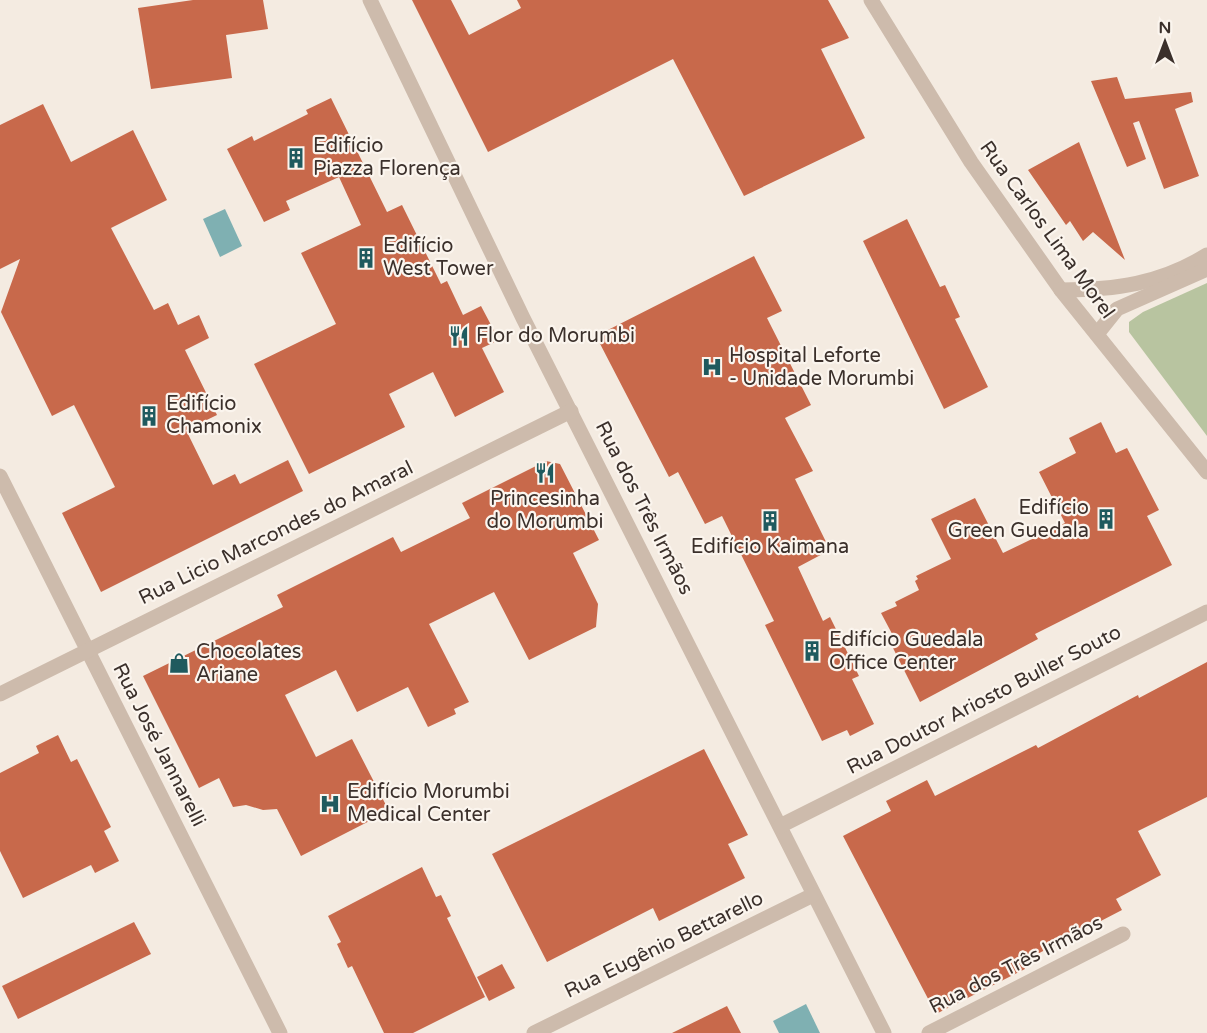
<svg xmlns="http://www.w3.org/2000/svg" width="1207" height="1033" font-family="'Varela Round',sans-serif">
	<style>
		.green { fill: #b8c4a0 }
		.water { fill: #7fb0b2 }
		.building { fill: #c8694b }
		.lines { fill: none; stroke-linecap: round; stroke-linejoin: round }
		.minor { stroke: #cdbbac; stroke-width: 15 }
		.labels { text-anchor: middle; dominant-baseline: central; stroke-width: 4.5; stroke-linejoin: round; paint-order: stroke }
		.poi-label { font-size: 20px; fill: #3b302b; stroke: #fbf5ee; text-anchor: start }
		.street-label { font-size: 20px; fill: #3b302b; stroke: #fbf5ee }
	</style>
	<rect width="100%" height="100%" fill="#f4ebe1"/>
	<polygon class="green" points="1207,283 1207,436 1129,332 1129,322 1143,312"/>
	<g class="water">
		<polygon points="225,209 242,246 220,257 203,219"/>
		<polygon points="806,1004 820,1033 779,1033 773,1021"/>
	</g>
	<g class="building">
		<polygon points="193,0 263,0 268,29 226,35 232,78 151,89 138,8"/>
		<polygon points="412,0 451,0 469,35 521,8 517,0 828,0 849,38 821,49 865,138 744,196 673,59 488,152"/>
		<polygon points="1117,77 1125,99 1191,92 1193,102 1175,109 1199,176 1164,189 1139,121 1133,123 1146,159 1127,167 1091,81"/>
		<polygon points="331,98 387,212 402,205 441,284 447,281 463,315 481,306 499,340 482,348 504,392 455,417 433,372 389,394 405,427 309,474 254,364 336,324 301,253 361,225 339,177 286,201 290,210 264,222 227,149 252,136 254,141 308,114 306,110"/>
		<polygon points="43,104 71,162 133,130 167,200 111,228 154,310 168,303 178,325 199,315 209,338 185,350 217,415 186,430 213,485 235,474 240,484 288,460 303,491 101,592 62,513 115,487 74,405 52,416 1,312 20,259 0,269 0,125"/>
		<polygon points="1079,142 1125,260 1093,232 1083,241 1070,221 1066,225 1028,170"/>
		<polygon points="907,219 940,287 945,285 960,317 955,319 988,387 944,409 863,241"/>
		<polygon points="754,256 782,311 767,318 811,405 785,418 813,471 795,479 830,550 798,567 823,621 830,617 859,676 852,679 874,724 850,736 847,730 822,741 765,625 774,621 722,516 705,524 678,472 669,477 596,336"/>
		<polygon points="1101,422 1116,453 1127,448 1159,510 1147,516 1172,565 1035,634 1038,639 920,702 893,648 898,645 881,613 897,606 895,602 919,590 915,581 918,579 916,576 951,559 931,519 975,498 1003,553 1065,523 1039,472 1076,453 1069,438"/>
		<polygon points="546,461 560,464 599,540 573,553 598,604 596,627 529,660 494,592 429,624 469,702 454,709 456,714 428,727 408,687 357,712 336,670 285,695 316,757 352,739 389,811 301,856 277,809 263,810 246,805 233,807 219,778 199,788 143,676 283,607 277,595 393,537 401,552 470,518 462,503"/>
		<polygon points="1207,662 1207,797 1138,831 1161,875 1116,899 1122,910 1022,962 1025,969 936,1014 843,836 891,811 886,801 927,780 935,796 1036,745 1038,748 1138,695 1139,698"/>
		<polygon points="58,735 71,762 77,759 111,827 104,831 119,861 95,873 91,865 23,898 0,851 0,773 39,753 36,746"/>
		<polygon points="704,749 748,835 728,844 745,878 659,921 653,908 547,962 492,854"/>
		<polygon points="422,867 436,897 441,895 451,916 447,918 485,997 413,1033 384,1033 352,966 348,968 337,944 341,942 328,916"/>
		<polygon points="134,922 151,954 18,1019 2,986"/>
		<polygon points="502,964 515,988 489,1001 477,977"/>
		<polygon points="727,1006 741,1033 672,1033"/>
	</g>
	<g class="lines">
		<g class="minor">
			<polyline points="370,0 523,318 884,1033"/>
			<polyline points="871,0 971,162 1061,290 1207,472"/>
			<path d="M1061,290C1115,290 1160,284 1207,255"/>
			<polyline points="1097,334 1117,309 1207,269"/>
			<polyline points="0,476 280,1033"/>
			<polyline points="0,694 571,411"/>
			<polyline points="780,826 1207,612"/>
			<polyline points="534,1033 813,895"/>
			<polyline points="929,1033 1123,934"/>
		</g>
	</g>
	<defs>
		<g id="building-bare" transform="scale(1.62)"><path d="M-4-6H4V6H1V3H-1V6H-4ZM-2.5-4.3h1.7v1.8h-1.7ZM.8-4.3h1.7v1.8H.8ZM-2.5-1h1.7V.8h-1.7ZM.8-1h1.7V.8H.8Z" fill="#1f5a5e" stroke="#fbf5ee" stroke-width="2.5" paint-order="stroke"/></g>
		<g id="restaurant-bare" transform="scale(1.62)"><path d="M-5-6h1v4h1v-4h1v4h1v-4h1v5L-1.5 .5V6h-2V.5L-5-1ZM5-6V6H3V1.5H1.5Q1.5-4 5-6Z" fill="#1f5a5e" stroke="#fbf5ee" stroke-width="2.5" paint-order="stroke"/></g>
		<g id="hospital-bare" transform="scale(1.62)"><path d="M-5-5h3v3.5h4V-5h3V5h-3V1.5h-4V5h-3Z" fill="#1f5a5e" stroke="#fbf5ee" stroke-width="2.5" paint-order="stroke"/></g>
		<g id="shop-bare" transform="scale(1.62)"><path d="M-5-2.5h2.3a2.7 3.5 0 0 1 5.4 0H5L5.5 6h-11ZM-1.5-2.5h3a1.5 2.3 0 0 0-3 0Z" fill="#1f5a5e" stroke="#fbf5ee" stroke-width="2.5" paint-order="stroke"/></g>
	</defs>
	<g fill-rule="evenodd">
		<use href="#building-bare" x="296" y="158"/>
		<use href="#building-bare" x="366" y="258"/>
		<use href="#restaurant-bare" x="459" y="336"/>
		<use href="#hospital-bare" x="712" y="367"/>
		<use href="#building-bare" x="149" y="416"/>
		<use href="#restaurant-bare" x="545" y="473"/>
		<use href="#building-bare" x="1106" y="519"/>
		<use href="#building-bare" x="770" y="521"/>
		<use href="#building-bare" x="812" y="651"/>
		<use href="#shop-bare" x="179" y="663"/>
		<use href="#hospital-bare" x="330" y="804"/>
	</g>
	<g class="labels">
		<g class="poi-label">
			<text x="313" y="146">Edifício<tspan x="313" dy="23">Piazza Florença</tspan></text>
			<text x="383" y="246">Edifício<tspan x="383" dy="23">West Tower</tspan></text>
			<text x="476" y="336">Flor do Morumbi</text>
			<text x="729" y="356">Hospital Leforte<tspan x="729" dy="23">- Unidade Morumbi</tspan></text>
			<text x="166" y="404">Edifício<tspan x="166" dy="23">Chamonix</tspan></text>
			<text x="545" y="499" text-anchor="middle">Princesinha<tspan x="545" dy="23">do Morumbi</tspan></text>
			<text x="1089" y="508" text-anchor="end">Edifício<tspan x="1089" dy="23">Green Guedala</tspan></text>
			<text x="770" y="547" text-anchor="middle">Edifício Kaimana</text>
			<text x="829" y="640">Edifício Guedala<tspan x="829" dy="23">Office Center</tspan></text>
			<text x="196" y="652">Chocolates<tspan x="196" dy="23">Ariane</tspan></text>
			<text x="347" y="792">Edifício Morumbi<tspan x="347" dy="23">Medical Center</tspan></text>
		</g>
		<g class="street-label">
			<text transform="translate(1047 230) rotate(54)">Rua Carlos Lima Morel</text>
			<text transform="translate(644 508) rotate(63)">Rua dos Três Irmãos</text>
			<text transform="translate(276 533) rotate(-26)">Rua Licio Marcondes do Amaral</text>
			<text transform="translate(984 700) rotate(-27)">Rua Doutor Ariosto Buller Souto</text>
			<text transform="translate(159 745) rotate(63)">Rua José Jannarelli</text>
			<text transform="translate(664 945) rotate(-26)">Rua Eugênio Bettarello</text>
			<text transform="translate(1016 965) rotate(-27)">Rua dos Três Irmãos</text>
		</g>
	</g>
	<g transform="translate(1165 42)" stroke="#fbf5ee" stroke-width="4.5" paint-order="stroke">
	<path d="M0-4.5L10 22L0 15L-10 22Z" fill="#3b302b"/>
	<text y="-9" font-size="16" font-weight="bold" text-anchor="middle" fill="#3b302b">N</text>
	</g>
</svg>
